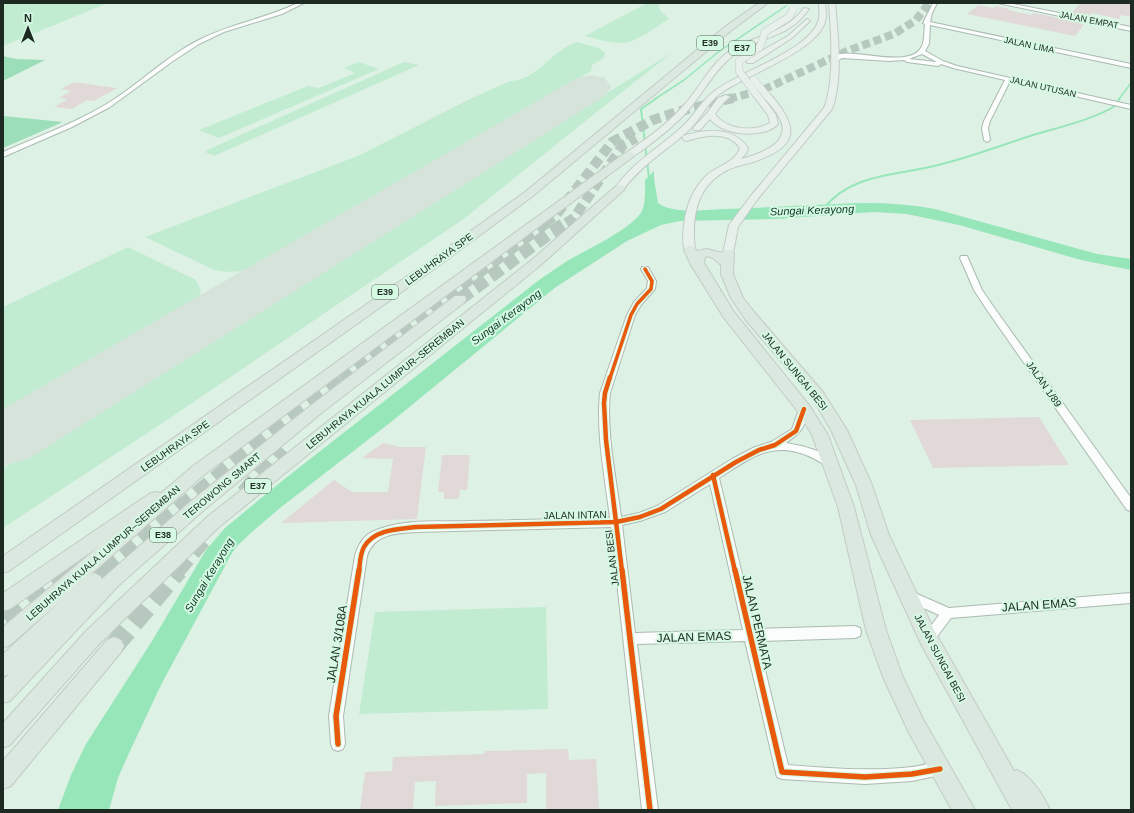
<svg xmlns="http://www.w3.org/2000/svg" width="1134" height="813" font-family="Arial,sans-serif">
	<style>
		.green { fill: #c1ecd2 }
		.forest { fill: #9bdeb8 }
		.water { fill: #97e6ba }
		.lines { fill: none; stroke-linecap: round; stroke-linejoin: round }
		.stream-far1 { stroke: #97e6ba; stroke-width: 1.5 }
		.stream { stroke: #97e6ba; stroke-width: 2 }
		.runway { fill: #d6e3db; fill-rule: evenodd }
		.building { fill: #e1d9d8 }
		.highway-tunnel-far4 { stroke: #b7c9be; stroke-width: 8; stroke-dasharray: 8 4; stroke-linecap: butt }
		.highway-tunnel-far3 { stroke: #b7c9be; stroke-width: 10; stroke-dasharray: 10 5; stroke-linecap: butt }
		.highway-tunnel-far2 { stroke: #b7c9be; stroke-width: 13; stroke-dasharray: 13 6; stroke-linecap: butt }
		.highway-tunnel-far1 { stroke: #b7c9be; stroke-width: 16; stroke-dasharray: 16 8; stroke-linecap: butt }
		.highway-tunnel { stroke: #b7c9be; stroke-width: 20; stroke-dasharray: 20 10; stroke-linecap: butt }
		.minor-casing { stroke: #abbab1; stroke-width: 2 }
		.major-casing { stroke: #c2cbc5; stroke-width: 2 }
		.highway-casing { stroke: #c2cbc5; stroke-width: 2 }
		.minor { fill: #fafdfb; fill-rule: evenodd }
		.major { fill: #e7f0eb; fill-rule: evenodd }
		.highway { fill: #dbe8e0; fill-rule: evenodd }
		.major-bridge-casing { stroke: #c2cbc5; stroke-width: 8; stroke-linecap: butt }
		.major-bridge { stroke: #e7f0eb; stroke-width: 7 }
		.cycleway-far2-casing { stroke: #d6f9e3; stroke-width: 5.5 }
		.cycleway-far1-casing { stroke: #d6f9e3; stroke-width: 7 }
		.cycleway-casing { stroke: #d6f9e3; stroke-width: 8 }
		.cycleway-far2 { stroke: #e8590c; stroke-width: 3.5 }
		.cycleway-far1 { stroke: #e8590c; stroke-width: 4.5 }
		.cycleway { stroke: #e8590c; stroke-width: 5.5 }
		.labels { text-anchor: middle; dominant-baseline: central; stroke-width: 4; stroke-linejoin: round; paint-order: stroke }
		.far-street-label { font-size: 9px; fill: #1d2a22; stroke: #d6f9e3 }
		.shield { fill: #d6f9e3; stroke: #54685c; stroke-width: 1 }
		.shield-label { font-size: 9px; font-weight: bold; fill: #1d2a22 }
		.street-label { font-size: 10px; fill: #1d2a22; stroke: #d6f9e3 }
		.water-label { font-size: 11px; font-style: italic; fill: #0a3822; stroke: #d6f9e3 }
		.near-street-label { font-size: 12px; fill: #1d2a22; stroke: #d6f9e3 }
	</style>
	<rect width="100%" height="100%" fill="#def1e5"/>
	<g class="green">
		<polygon points="3,3 108,3 3,46"/>
		<path d="M647,3H660L659,5L660,10L669,19C657,26 636,43 622,43C609,43 597,39 585,36Z"/>
		<path d="M577,42L599,48L605,53L604,58L592,65L591,71L250,270L229,272L214,270L145,237L360,155L470,99L510,81C532,81 546,60 563,49C567,46 572,44 577,42Z"/>
		<polygon points="673,52 584,122 465,218 161,424 3,528 3,468"/>
		<polygon points="359,62 379,69 219,138 199,130 308,86 319,88 355,73 344,68"/>
		<polygon points="404,62 419,65 214,156 205,152 207,150"/>
		<polygon points="128,247 196,280 201,291 196,302 3,415 3,307"/>
		<polygon points="546,607 548,709 359,714 375,612"/>
	</g>
	<g class="forest">
		<polygon points="3,56 16,59 45,60 3,81"/>
		<polygon points="3,116 63,122 3,148"/>
	</g>
	<path class="water" d="M654,171V179L658,203C674,215 708,209 727,209C764,208 801,205 837,204C869,202 903,203 935,209L1097,254L1131,259V270L1081,260L959,225L907,214L874,212L775,219L680,221L661,225L627,241L556,287L391,422L280,508L253,531L238,545L232,553L161,685L129,753L118,778L109,810H58L71,775L86,744L152,641L206,550L225,528L282,481L539,280C548,274 558,267 567,261C586,250 632,229 642,211C646,202 645,189 645,180Z"/>
	<g class="lines">
		<g class="stream-far1">
			<polyline points="655,99 684,80 717,53 786,6"/>
			<polyline points="1119,99 1131,83"/>
		</g>
		<g class="stream">
			<polyline points="1118,101 1120,98"/>
			<polyline points="649,178 641,109 657,98"/>
			<path d="M824,208C850,176 888,176 925,168C960,161 996,147 1030,136C1053,129 1095,119 1115,106"/>
		</g>
		<polygon class="runway" points="591,75 605,78 611,87 605,96 28,459 3,466 3,409 577,78"/>
	</g>
	<g class="building">
		<polygon points="1080,3 1131,3 1131,17 1121,15 1119,19 1092,13 1089,17 1071,14"/>
		<polygon points="978,5 994,8 996,6 1009,9 1008,10 1031,15 1033,13 1085,23 1075,36 967,14"/>
		<polygon points="74,82 101,86 117,88 94,101 87,100 72,109 54,107 68,99 59,98 71,91 61,89"/>
		<polygon points="1039,417 1069,465 933,468 910,420"/>
		<polygon points="383,443 400,447 426,447 417,519 281,523 334,480 352,492 388,492 393,459 362,458"/>
		<polygon points="442,455 470,455 467,490 460,490 459,499 444,499 444,492 438,492"/>
		<polygon points="568,749 569,760 596,759 599,810 546,810 546,773 527,774 527,803 435,806 436,781 415,782 413,810 360,810 365,772 392,771 393,757 484,754 485,751"/>
	</g>
	<g class="lines">
		<polyline class="highway-tunnel-far4" points="729,99 765,89 847,51 894,34 916,20 929,3"/>
		<g class="highway-tunnel-far3">
			<polyline points="545,223 557,214 612,142 653,120 677,112 733,98"/>
			<polyline points="566,223 574,218 623,145 636,138"/>
		</g>
		<g class="highway-tunnel-far2">
			<polyline points="460,299 547,235 567,222"/>
			<polyline points="340,378 435,304 546,222"/>
		</g>
		<g class="highway-tunnel-far1">
			<polyline points="244,493 282,448"/>
			<polyline points="64,571 80,559"/>
			<polyline points="105,571 277,427 341,377"/>
			<polyline points="177,571 206,537"/>
		</g>
		<g class="highway-tunnel">
			<polyline points="94,581 107,570"/>
			<polyline points="3,617 65,570"/>
			<polyline points="114,646 178,570"/>
		</g>
		<g class="minor-casing">
			<g id="minor">
				<path d="M298,3H304L282,14L224,32L199,44L173,61L110,107L72,127L3,157V152C37,137 73,124 105,105C137,86 163,59 195,42C228,24 265,19 298,3Z"/>
				<path d="M933,3H937L932,13L930,22L1131,64V68L930,25L929,44L925,51L943,61L957,66L1131,105V109L1010,81L990,121L988,128L990,140L987,142L984,140L982,128L984,121L1005,80L953,68L941,64L938,66L907,62L904,60L889,61L842,58L835,62L830,61C833,59 837,55 840,54C859,50 912,69 922,46C925,39 924,31 925,24L923,23ZM922,54L937,62L909,59Z"/>
				<polygon points="998,3 1008,3 1131,27 1131,31"/>
				<polygon points="961,256 967,256 982,290 995,309 1131,498 1131,511 1127,510 987,310 974,290 960,258"/>
				<path d="M642,267H648L656,281L655,289L641,305L635,315L610,393C606,433 616,476 621,517L639,513L657,506L732,459L755,447L771,442L792,429L800,407H808L809,409C804,428 803,431 786,443C800,445 829,452 836,464L835,467C827,469 820,461 813,458C773,439 752,457 719,478L755,629L855,626L860,628L861,632L860,636L855,638L758,641L788,765C829,768 870,772 912,767C922,766 935,760 945,764L947,769L945,774L912,781L865,784L782,779L777,777L745,641L637,644L658,810H642L611,527L416,532C396,533 374,534 367,556L343,716L345,744L343,749L338,751L333,749L331,744L329,716L355,556C358,546 362,537 372,532C400,518 438,522 469,521C516,520 563,519 610,518C605,477 596,434 600,393L627,315L634,302L647,288L648,281L641,269ZM710,484L743,630L635,633L622,525L640,521L665,512Z"/>
				<polygon points="908,590 949,608 1131,593 1131,603 951,618 933,642 928,644 923,642 922,638 939,615 904,599 902,595 904,591"/>
			</g>
		</g>
		<g class="major-casing">
			<g id="major">
				<path d="M819,3H825C825,8 827,14 826,18C821,52 742,75 717,96C706,106 699,121 688,131C665,152 642,164 623,190H617L615,188C634,161 659,148 682,127C693,117 700,103 712,93C736,72 814,50 819,18C820,14 819,8 819,3Z"/>
				<path d="M829,3H835C838,34 843,81 832,109L756,201L738,227L733,253L728,256L724,255L723,253L729,225L750,197L824,108C835,81 831,33 829,3Z"/>
				<path d="M804,8L809,9C789,38 764,35 738,52C717,66 706,89 690,108C676,125 657,139 640,152L632,157H626L625,155L626,153C646,139 668,124 684,105C701,86 712,61 734,48C760,34 785,33 804,8Z"/>
				<polygon points="807,19 810,21 809,22 792,38 753,63 747,63 747,59 788,36"/>
				<path d="M753,92H759L776,115L778,124C765,139 722,136 710,119L700,130H694L693,128L708,112L718,98L726,95L730,97L724,102L715,114C726,130 754,132 770,123L768,115L752,94Z"/>
				<path d="M764,94H770C800,128 799,147 753,162C739,166 726,168 714,179C694,197 692,225 695,250L694,252H686C682,245 683,233 684,225C686,206 693,188 707,175C717,166 736,162 740,148C727,130 704,136 686,141L682,138L683,136C706,129 733,126 748,148L747,152L741,159C760,154 792,143 780,119C776,110 769,104 763,96Z"/>
			</g>
		</g>
		<g class="highway-casing">
			<g id="highway">
				<polygon points="759,3 768,3 732,30 533,196 437,267 9,571 3,573 3,556 429,261 525,192 726,26"/>
				<polygon points="629,152 633,153 634,155 633,157 205,474 90,575 94,573 100,576 102,579 191,501 314,403 455,296 465,296 466,299 465,302 324,411 203,511 119,585 10,701 3,703 3,680 9,674 3,676 3,654 63,599 10,645 3,648 3,627 98,547 10,609 3,611 3,593 149,494 155,492 161,493 193,466 625,153"/>
				<polygon points="620,185 624,186 625,188 624,190 542,264 219,527 100,643 10,745 3,748 3,723 86,631 207,517 534,258 616,186"/>
				<path d="M690,246L694,247L697,251L707,249L722,253L724,250H732L734,253L733,274L743,298L755,313L823,392L847,430L872,485L889,535L935,632L1014,771L1017,770C1031,776 1044,796 1050,810H1012L921,644L871,535L856,485L831,430L813,399L745,319L731,298L721,274V265L713,258L707,256L705,257L704,263L734,312L809,405L828,435L854,507L886,630L902,675L923,719L975,810H952L909,733L883,677L866,630L838,507L812,435L799,413L724,318L691,265L684,250L686,247Z"/>
				<polygon points="114,637 121,640 124,646 121,652 11,786 3,789 3,761 107,640"/>
			</g>
		</g>
		<use href="#minor" class="minor"/>
		<use href="#major" class="major"/>
		<use href="#highway" class="highway"/>
		<g class="major-bridge-casing">
			<g id="major-bridge">
				<polyline points="754,80 767,96"/>
				<polyline points="756,94 739,71 739,61 760,47 765,32 789,17 793,9"/>
			</g>
		</g>
		<use href="#major-bridge" class="major-bridge"/>
		<g class="cycleway-far2-casing">
			<polyline id="cycleway-far2" points="610,378 631,315 637,304 651,289 652,281 645,269"/>
		</g>
		<g class="cycleway-far1-casing">
			<g id="cycleway-far1">
				<polyline points="610,377 605,393 604,403 606,440 622,571"/>
				<polyline points="713,475 735,571"/>
				<path d="M359,571C360,563 360,554 364,547C374,529 399,529 416,527L616,522L640,517L661,509L736,462L759,450L775,445L796,431L804,409"/>
			</g>
		</g>
		<g class="cycleway-casing">
			<g id="cycleway">
				<polyline points="622,570 650,810"/>
				<polyline points="735,570 782,772 865,777 912,774 940,769"/>
				<polyline points="338,744 336,716 359,570"/>
			</g>
		</g>
		<use href="#cycleway-far2" class="cycleway-far2"/>
		<use href="#cycleway-far1" class="cycleway-far1"/>
		<use href="#cycleway" class="cycleway"/>
	</g>
	<g class="labels">
		<g class="far-street-label">
			<text transform="translate(1089 20) rotate(11)">JALAN EMPAT</text>
			<text transform="translate(1029 45) rotate(12)">JALAN LIMA</text>
			<text transform="translate(1043 87) rotate(13)">JALAN UTUSAN</text>
		</g>
		<g class="shield">
			<rect x="697" y="36" width="26" height="14" rx="3"/>
			<rect x="729" y="41" width="26" height="14" rx="3"/>
			<rect x="372" y="285" width="26" height="14" rx="3"/>
			<rect x="245" y="479" width="26" height="14" rx="3"/>
			<rect x="150" y="528" width="26" height="14" rx="3"/>
		</g>
		<g class="shield-label">
			<text x="710" y="43">E39</text>
			<text x="742" y="48">E37</text>
			<text x="385" y="292">E39</text>
			<text x="258" y="486">E37</text>
			<text x="163" y="535">E38</text>
		</g>
		<g class="street-label">
			<text transform="translate(439 259) rotate(-36)">LEBUHRAYA SPE</text>
			<text transform="translate(795 371) rotate(51)">JALAN SUNGAI BESI</text>
			<text transform="translate(385 384) rotate(-39)">LEBUHRAYA KUALA LUMPUR–SEREMBAN</text>
			<text transform="translate(1044 384) rotate(55)">JALAN 1/89</text>
			<text transform="translate(175 446) rotate(-35)">LEBUHRAYA SPE</text>
			<text transform="translate(222 486) rotate(-40)">TEROWONG SMART</text>
			<text transform="translate(575 515) rotate(-1)">JALAN INTAN</text>
			<text transform="translate(103 553) rotate(-41)">LEBUHRAYA KUALA LUMPUR–SEREMBAN</text>
			<text transform="translate(612 558) rotate(-97)">JALAN BESI</text>
			<text transform="translate(940 658) rotate(62)">JALAN SUNGAI BESI</text>
		</g>
		<g class="water-label">
			<text transform="translate(812 210) rotate(-2)">Sungai Kerayong</text>
			<text transform="translate(506 317) rotate(-37)">Sungai Kerayong</text>
			<text transform="translate(209 575) rotate(-59)">Sungai Kerayong</text>
		</g>
		<g class="near-street-label">
			<text transform="translate(1039 605) rotate(-4)">JALAN EMAS</text>
			<text transform="translate(757 622) rotate(77)">JALAN PERMATA</text>
			<text transform="translate(694 637) rotate(-2)">JALAN EMAS</text>
			<text transform="translate(337 644) rotate(-81)">JALAN 3/108A</text>
		</g>
	</g>
	<rect width="1134" height="813" fill="none" stroke="#1d2a22" stroke-width="8"/>
	<g transform="translate(28 28)" stroke="#d6f9e3" stroke-width="3" paint-order="stroke">
	<path d="M0-3L7 15L0 10L-7 15Z" fill="#1d2a22"/>
	<text y="-6" font-size="11" font-weight="bold" text-anchor="middle" fill="#1d2a22">N</text>
	</g>
</svg>
